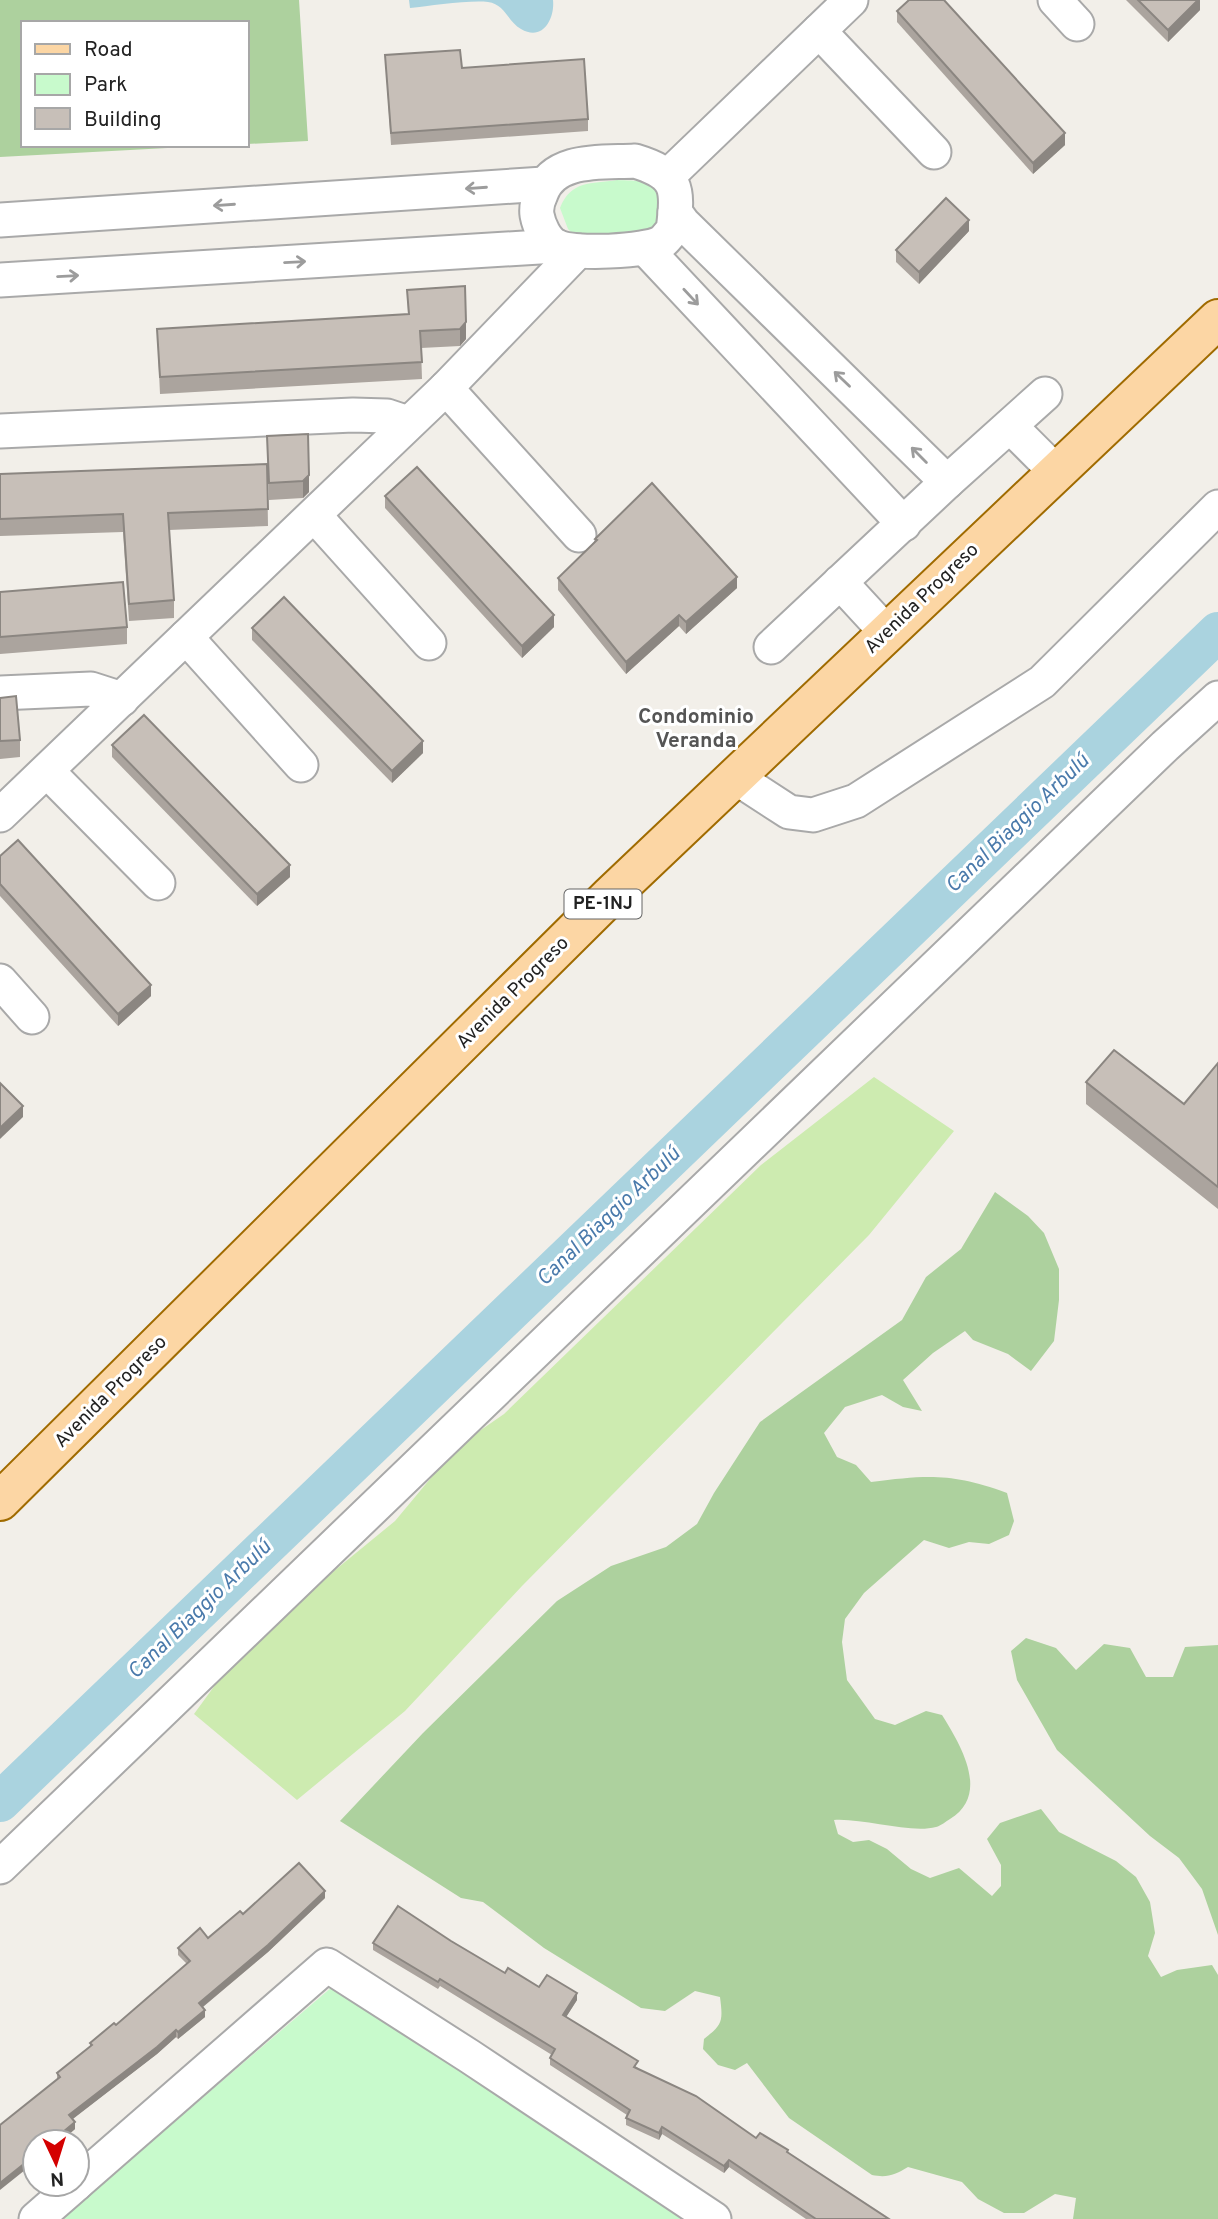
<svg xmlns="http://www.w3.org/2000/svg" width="1218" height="2219" font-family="Overpass,sans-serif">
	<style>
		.grass { fill: #cdebb0 }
		.forest { fill: #add19e }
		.park { fill: #c8facc }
		.water { fill: #aad3df }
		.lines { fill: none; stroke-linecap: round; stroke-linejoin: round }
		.canal { stroke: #aad3df; stroke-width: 40 }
		.minor-casing { stroke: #a9a9a9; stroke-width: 37 }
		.primary-casing { stroke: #a06b00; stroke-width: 42 }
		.minor { stroke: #fff; stroke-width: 33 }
		.primary { stroke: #fcd6a4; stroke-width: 38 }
		.wall { fill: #aba49e }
		.shaded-wall { fill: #8b8681 }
		.building { fill: #c7bfb8; stroke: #8b8681; stroke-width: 2 }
		.oneway { stroke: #9c9c9c }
		.labels { text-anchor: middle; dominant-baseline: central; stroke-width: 6; stroke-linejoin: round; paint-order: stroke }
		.shield { fill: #fff; stroke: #646464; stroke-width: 2 }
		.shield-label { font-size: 18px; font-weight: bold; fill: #222 }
		.street-label { font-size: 19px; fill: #222; stroke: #fff }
		.neighbourhood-label { font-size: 21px; font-weight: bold; fill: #555; stroke: #fff }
		.water-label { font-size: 21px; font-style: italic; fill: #4a7aab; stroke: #fff }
	</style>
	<rect width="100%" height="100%" fill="#f2efe9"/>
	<polygon class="grass" points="874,1077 954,1131 869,1235 522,1586 405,1711 297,1800 194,1714 245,1644 395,1521 445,1461 478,1432 504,1414 761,1165"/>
	<g class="forest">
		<polygon points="0,0 299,0 308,141 247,144 247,23 23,23 23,145 223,145 0,157"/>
		<path d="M995,1192L1028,1216L1044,1233L1059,1269V1300L1054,1341L1031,1371L1008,1354L973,1340L965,1331L933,1353L903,1380L922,1411L903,1407L882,1395L845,1407L824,1433L837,1457L856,1465L871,1482C928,1475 952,1473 1007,1493L1014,1521L1009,1535L989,1544L969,1542L949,1548L924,1540L864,1593L845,1619L842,1642L847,1680L875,1719L895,1725L926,1711L942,1715C960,1744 991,1794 950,1819C946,1821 941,1826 936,1827C911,1834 863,1818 834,1820L838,1834L853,1842L869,1840L887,1849L911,1869L930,1878L959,1868L992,1896L1001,1886V1865L987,1839L1000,1823L1041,1809L1059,1832L1116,1861L1136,1877L1150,1902L1155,1933L1148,1956L1161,1977L1177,1970L1212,1965L1218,1975V2219H1073L1076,2198L1055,2194L1024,2213H1004L978,2199L962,2182L908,2167C895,2175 887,2178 872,2175L789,2118L747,2063L735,2070L718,2065L703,2049L704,2039C723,2024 723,2021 720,1997L695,1991L665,2011L641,2008L544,1948L483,1902L461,1898L340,1821L423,1733L557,1601L611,1566L666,1547L697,1524L714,1493L760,1422L902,1320L926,1277L961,1249Z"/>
		<polygon points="1026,1638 1056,1648 1076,1670 1104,1644 1130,1648 1146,1677 1173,1677 1185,1647 1218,1645 1218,1935 1202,1889 1179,1858 1150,1836 1057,1750 1017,1680 1011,1651"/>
	</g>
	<g class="park">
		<path d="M617,180C638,181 649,179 663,196L656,228L640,233L576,237L568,229L560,208C571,180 591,184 617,180Z"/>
		<polygon points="332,1987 686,2219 61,2219"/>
	</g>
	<path class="water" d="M409,0H553C555,18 543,42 521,29C508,22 505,4 488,2C468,0 431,6 410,8Z"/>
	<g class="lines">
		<polyline class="canal" points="0,1802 1218,632"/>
		<g class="minor-casing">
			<g id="minor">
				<polyline points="1055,0 1077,24"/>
				<polyline points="819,31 934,152"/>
				<path d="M635,161C678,174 679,188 673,230C669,234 666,239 662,242C646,252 572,255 556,246C546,241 539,226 537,215C536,208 538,200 541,194C553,157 603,163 635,161Z"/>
				<polyline points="668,176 851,0"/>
				<polyline points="675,212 683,223 947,482"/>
				<polyline points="0,220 544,184"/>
				<polyline points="645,248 904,524"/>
				<polyline points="0,280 556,246"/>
				<polyline points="446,388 579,535"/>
				<polyline points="1010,426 1056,472"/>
				<polyline points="0,431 353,415 387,416 408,423"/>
				<polyline points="314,515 429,643"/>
				<polyline points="840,582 887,633"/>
				<polyline points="186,637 301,765"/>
				<polyline points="771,647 947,482 1045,394"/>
				<polyline points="0,693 91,689 122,699"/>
				<polyline points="47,771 158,883"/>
				<polyline points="735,777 789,812 813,815 856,801 1042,682 1218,507"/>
				<polyline points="0,815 446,388 578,251"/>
				<polyline points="0,981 32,1017"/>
				<polyline points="0,1867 1165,746 1218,698"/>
				<polyline points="77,2183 327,1965 469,2056 714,2219"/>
				<polyline points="36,2219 76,2184"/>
			</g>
		</g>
		<g class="primary-casing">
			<polyline id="primary" points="0,1501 610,896 1218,319"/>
		</g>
		<use href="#minor" class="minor"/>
		<use href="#primary" class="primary"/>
	</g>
	<g class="wall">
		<polygon points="1126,0 1200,0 1200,10 1168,42"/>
		<polygon points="897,11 1065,145 1033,174 897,22"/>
		<polygon points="385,55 462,68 588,119 588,131 391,145"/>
		<polygon points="969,231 919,284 896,262 896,250"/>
		<polygon points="465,286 466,339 460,346 421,348 422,379 160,394 157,329 408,314 407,290"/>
		<polygon points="308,434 309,492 303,498 269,500 267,436"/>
		<polygon points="267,464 268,526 169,530 174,600 174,618 129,621 123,532 0,536 0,474"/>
		<polygon points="385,496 554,627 522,658 385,508"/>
		<polygon points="595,539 737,588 686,634 679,626 626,674 558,590 558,578 595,542"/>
		<polygon points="0,592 127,627 127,644 0,654"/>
		<polygon points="252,628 423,753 392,783 252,640"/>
		<polygon points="0,698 20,740 20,757 0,759"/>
		<polygon points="112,745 290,877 257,906 112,757"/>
		<polygon points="0,856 151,996 118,1026 0,896"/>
		<polygon points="1218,1063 1218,1209 1086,1104 1086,1082 1184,1104"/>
		<polygon points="325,1898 268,1952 203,2007 205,2017 178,2039 176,2037 157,2054 72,2119 75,2129 60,2142 35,2142 57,2079 57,2073 90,2047 90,2043 116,2025 187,1964 178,1955 178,1948 208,1938 243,1914"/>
		<polygon points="451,1941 505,1973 539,1987 577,2000 566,2017 638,2068 637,2069 756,2138 788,2153 889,2219 806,2219 729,2167 724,2173 662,2134 659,2140 626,2125 626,2118 627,2115 550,2065 550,2058 552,2055 440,1986 438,1989 373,1950 373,1943"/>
	</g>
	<g class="shaded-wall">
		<polygon points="1198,0 1200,0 1200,10 1168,42 1168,30"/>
		<polygon points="1065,133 1065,145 1033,174 1033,163"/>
		<polygon points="969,220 969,231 919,284 919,272"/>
		<polygon points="466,322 466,339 460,346 460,329"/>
		<polygon points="309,475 309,492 303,498 303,481"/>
		<polygon points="737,577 737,588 686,634 686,622"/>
		<polygon points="554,615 554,627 522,658 522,646"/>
		<polygon points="679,615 679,626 626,674 626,662"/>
		<polygon points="423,741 423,753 392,783 392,771"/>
		<polygon points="290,865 290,877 257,906 257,894"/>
		<polygon points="151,985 151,996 118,1026 118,1014"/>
		<polygon points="23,1106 23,1117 0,1139 0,1128"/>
		<polygon points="325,1891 325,1898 268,1952 199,2010 199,2003"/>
		<polygon points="577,1993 577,2000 563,2022 563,2015"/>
		<polygon points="205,2010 205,2017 178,2039 178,2032"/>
		<polygon points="176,2030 176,2037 157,2054 69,2122 69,2115"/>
		<polygon points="75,2122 75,2129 60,2142 51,2142"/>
		<polygon points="662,2127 662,2134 659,2140 659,2133"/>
		<polygon points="35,2155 35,2162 0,2190 0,2183"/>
		<polygon points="729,2160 729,2167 724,2173 724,2166"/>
	</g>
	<g class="building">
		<polygon points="909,0 944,0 1065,133 1033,163 897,11"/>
		<polygon points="1138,0 1198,0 1168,30"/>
		<polygon points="460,50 462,68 584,59 588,119 391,133 385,55"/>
		<polygon points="946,198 969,220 919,272 896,250"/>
		<polygon points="465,286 466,322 460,329 420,331 422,362 160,377 157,329 409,314 407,290"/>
		<polygon points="308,434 309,475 303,481 269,483 267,436"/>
		<polygon points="267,464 268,509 168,513 174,600 129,604 123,514 0,519 0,474"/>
		<polygon points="417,467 554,615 522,646 385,496"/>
		<polygon points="652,483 737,577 686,622 679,615 626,662 558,578 597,540 595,539"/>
		<polygon points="123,582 127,627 0,637 0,592"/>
		<polygon points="284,597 423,741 392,771 252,628"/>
		<polygon points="16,696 20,740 0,741 0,698"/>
		<polygon points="144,715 290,865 257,894 112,745"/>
		<polygon points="18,840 151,985 118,1014 0,884 0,856"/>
		<polygon points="1114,1050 1184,1104 1218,1063 1218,1187 1086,1082"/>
		<polygon points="0,1083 23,1106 0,1128"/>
		<polygon points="299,1863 325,1891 268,1945 199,2003 205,2010 178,2032 176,2030 157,2047 69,2115 75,2122 51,2142 35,2142 35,2155 0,2183 0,2125 60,2077 57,2073 92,2045 90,2043 114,2023 116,2025 190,1961 178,1948 200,1928 208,1938 240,1911 243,1914"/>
		<polygon points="398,1906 451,1941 505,1973 508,1968 539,1987 547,1975 577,1993 563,2015 638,2061 634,2067 696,2096 756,2138 760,2133 788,2150 787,2152 889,2219 816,2219 729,2160 724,2166 662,2127 659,2133 626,2118 630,2110 550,2058 555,2049 440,1979 438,1982 373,1943"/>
	</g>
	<defs><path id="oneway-shaft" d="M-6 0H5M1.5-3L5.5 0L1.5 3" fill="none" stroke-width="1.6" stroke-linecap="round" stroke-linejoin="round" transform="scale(1.75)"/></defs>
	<g class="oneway">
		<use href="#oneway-shaft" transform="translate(476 188) rotate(176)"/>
		<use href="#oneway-shaft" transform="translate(224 205) rotate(176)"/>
		<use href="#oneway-shaft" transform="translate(295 262) rotate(-3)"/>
		<use href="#oneway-shaft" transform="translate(68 276) rotate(-3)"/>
		<use href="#oneway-shaft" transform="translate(691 297) rotate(47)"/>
		<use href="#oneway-shaft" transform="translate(842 379) rotate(-136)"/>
		<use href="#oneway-shaft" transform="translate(919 455) rotate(-135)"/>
	</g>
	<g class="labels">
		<rect class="shield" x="564.5" y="889.5" width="77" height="29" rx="5"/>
		<g class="shield-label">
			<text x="603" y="904">PE-1NJ</text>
		</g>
		<g class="street-label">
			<text transform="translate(922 599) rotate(-44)">Avenida Progreso</text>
			<text transform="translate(513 993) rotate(-45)">Avenida Progreso</text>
			<text transform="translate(111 1392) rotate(-45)">Avenida Progreso</text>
		</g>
		<g class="neighbourhood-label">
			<text x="696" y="717">Condominio<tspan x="696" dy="24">Veranda</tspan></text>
		</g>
		<g class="water-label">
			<text transform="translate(1018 824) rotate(-44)">Canal Biaggio Arbulú</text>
			<text transform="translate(609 1217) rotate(-44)">Canal Biaggio Arbulú</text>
			<text transform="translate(200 1610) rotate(-44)">Canal Biaggio Arbulú</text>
		</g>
	</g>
	<rect x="21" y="21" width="228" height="126" fill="#ffffff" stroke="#a7a7a7" stroke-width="2"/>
	<rect x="35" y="44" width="35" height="10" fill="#fcd6a4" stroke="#a7a7a7" stroke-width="2"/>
	<text x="84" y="56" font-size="21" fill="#222222">Road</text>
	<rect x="35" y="74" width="35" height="21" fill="#c8facc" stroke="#a7a7a7" stroke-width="2"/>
	<text x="84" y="91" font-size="21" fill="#222222">Park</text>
	<rect x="35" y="108" width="35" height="21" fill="#c7bfb8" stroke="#a7a7a7" stroke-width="2"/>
	<text x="84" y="126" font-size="21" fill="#222222">Building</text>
	<g transform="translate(56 2163) rotate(176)"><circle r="33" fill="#ffffff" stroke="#a7a7a7" stroke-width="2"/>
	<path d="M0-5L12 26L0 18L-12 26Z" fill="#d40000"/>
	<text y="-10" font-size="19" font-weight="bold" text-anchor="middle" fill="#222222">N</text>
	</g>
</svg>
